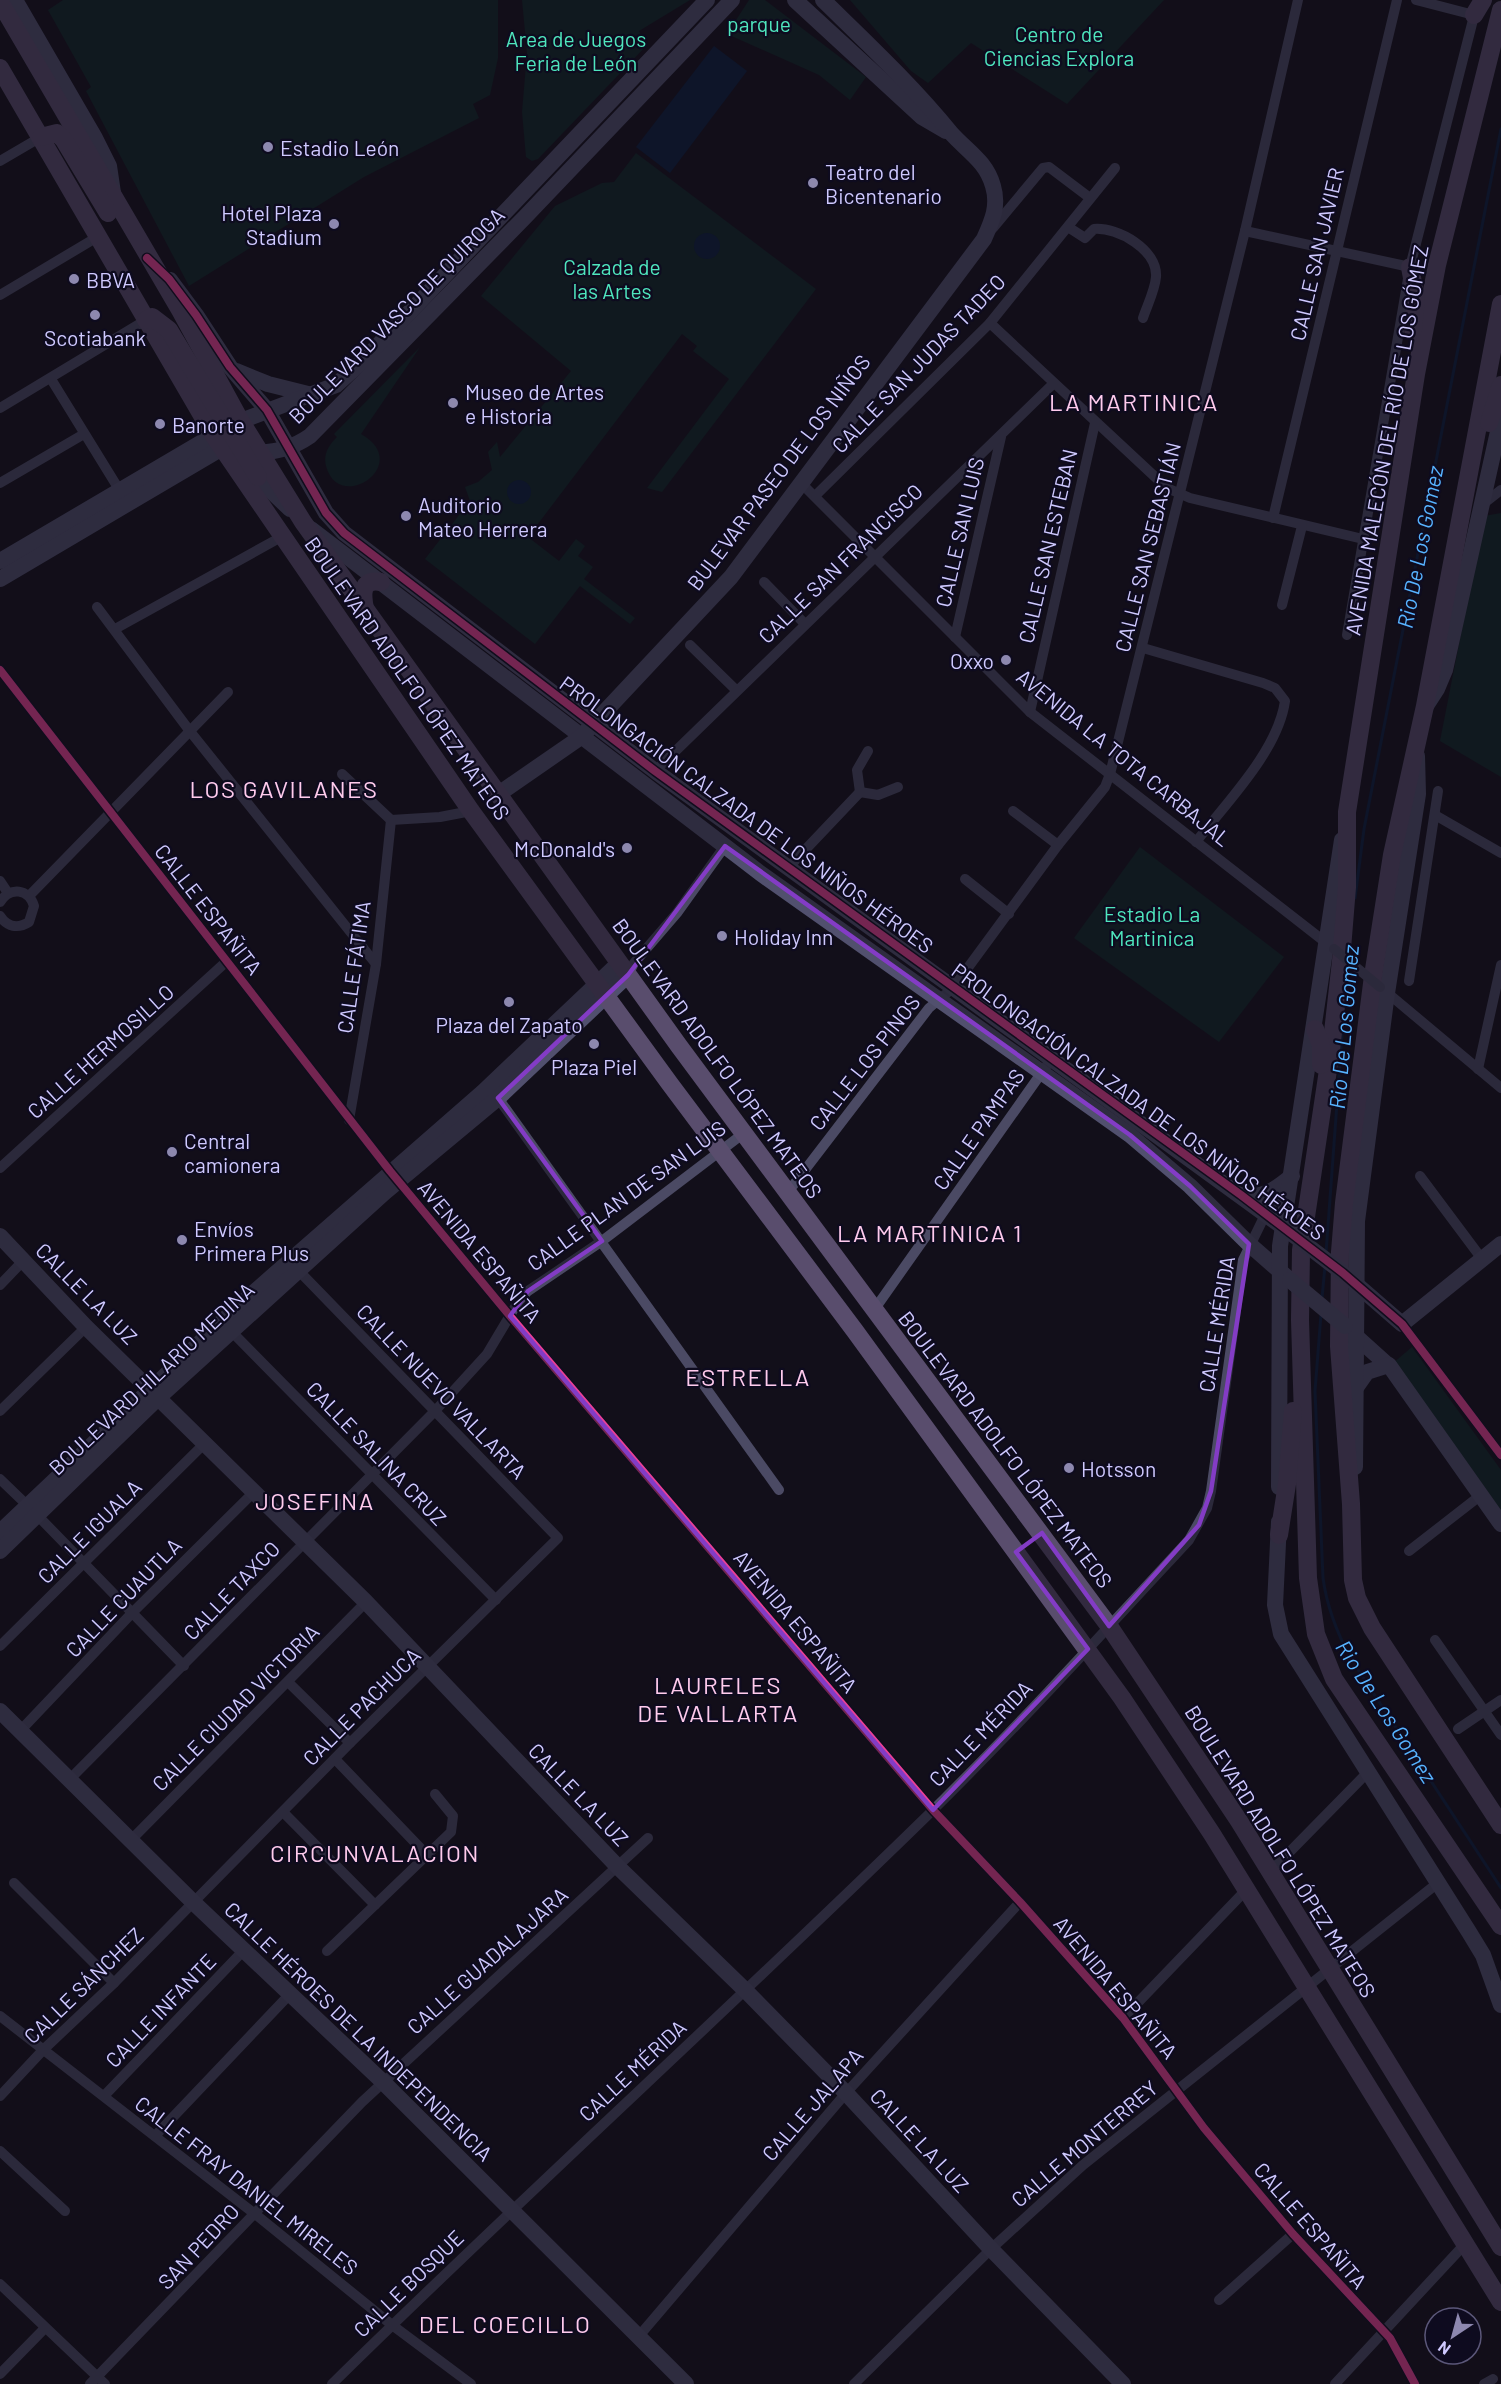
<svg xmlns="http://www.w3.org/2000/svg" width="1501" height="2384" font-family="Barlow,sans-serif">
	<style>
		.green { fill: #0f2626 }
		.water { fill: #091d3d }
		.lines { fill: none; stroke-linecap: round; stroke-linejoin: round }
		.stream { stroke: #091d3d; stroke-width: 3 }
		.street { stroke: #4b4a64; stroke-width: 10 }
		.secondary { stroke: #51506e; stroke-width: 16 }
		.primary { stroke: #594d6d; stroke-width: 18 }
		.street-bridge { stroke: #4b4a64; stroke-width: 10 }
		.secondary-bridge { stroke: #51506e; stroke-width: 16 }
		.cycleway-casing { stroke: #0e0b1f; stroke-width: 11 }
		.cycleway { stroke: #ea4096; stroke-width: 8 }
		.marked { fill: none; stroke: #833cc5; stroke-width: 4.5; stroke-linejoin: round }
		.poi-dot { fill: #8d88af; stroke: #0e0b1f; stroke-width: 2 }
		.labels { text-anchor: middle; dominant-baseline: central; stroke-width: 4.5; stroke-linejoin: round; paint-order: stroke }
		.park-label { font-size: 21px; fill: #4fe6be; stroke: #0e0b1f }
		.poi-label { font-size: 21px; fill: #cfc9ff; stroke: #0e0b1f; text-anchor: start }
		.street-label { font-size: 21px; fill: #cfc9ff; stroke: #0e0b1f }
		.water-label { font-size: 22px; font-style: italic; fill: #57b3ff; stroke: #0e0b1f }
		.quarter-label { font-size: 24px; letter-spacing: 1.5px; fill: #ffcbed; stroke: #0e0b1f }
	</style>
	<rect width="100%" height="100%" fill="#120f1a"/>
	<g class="green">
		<polygon points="63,0 498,0 498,58 490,95 473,104 479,118 364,177 189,286 86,91 91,87 48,10"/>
		<polygon points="522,0 690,0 639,31 647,45 538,159 532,161 526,157 522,112 527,53"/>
		<polygon points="749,0 765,0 866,77 850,100 819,75 727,34"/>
		<polygon points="850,0 1164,0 1067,104 971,43 928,83 911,71"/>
		<polygon points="636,153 816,289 662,492 647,488 729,379 693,351 697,346 682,334 528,537 559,561 576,539 585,546 578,556 593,567 584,579 635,618 630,624 580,586 535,644 425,559 470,501 465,487 478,482 492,470 488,452 497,442 500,457 571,371 481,296 555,206 602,183 614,182"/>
		<path d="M420,347L361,434C414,464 339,515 326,466C323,454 329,445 337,437L334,434Z"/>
		<polygon points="1501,513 1501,777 1440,741 1484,516"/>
		<polygon points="1140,847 1284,957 1219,1042 1074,938"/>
		<polygon points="1412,1347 1501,1470 1501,1519 1392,1364"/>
	</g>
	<g class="water">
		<polygon points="714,46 747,71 670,173 636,147"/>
		<circle cx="707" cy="246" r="13"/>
		<circle cx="519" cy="492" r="12"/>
	</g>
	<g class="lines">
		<g class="stream">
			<polyline points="1355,898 1364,829 1501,129"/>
			<polyline points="1326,1253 1342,1035"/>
			<polyline points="1322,1298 1325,1266"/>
			<path d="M1321,1314L1315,1391L1323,1578C1327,1608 1337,1633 1351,1659L1501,1888"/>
		</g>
		<g class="street">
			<polyline points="1416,0 1474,15"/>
			<polyline points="0,161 41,137"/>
			<path d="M1068,227L1085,238L1094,229C1118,227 1158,250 1156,277C1155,290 1147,306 1143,318"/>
			<polyline points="993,228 1043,168 1049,167 1090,198"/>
			<polyline points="1245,231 1410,267"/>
			<polyline points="0,295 99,236"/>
			<polyline points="990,323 1167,488 1190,498 1363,539"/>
			<polyline points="51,379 120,491"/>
			<polyline points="0,408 146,320"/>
			<polyline points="0,483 84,434"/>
			<polyline points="802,484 1030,712 1329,945"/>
			<polyline points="816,495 990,323 1115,168"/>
			<polyline points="1483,504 1501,490"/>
			<polyline points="1273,518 1397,0"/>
			<polyline points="764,582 804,623"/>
			<polyline points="1282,605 1302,526"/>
			<polyline points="97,607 189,730 376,964"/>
			<polyline points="115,629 283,536"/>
			<polyline points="1347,635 1410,267 1475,12"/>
			<polyline points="955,637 1001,437"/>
			<polyline points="690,645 736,690"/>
			<path d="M1143,648L1263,683L1275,688L1285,701C1278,751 1226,803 1196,842"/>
			<polyline points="0,670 390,1171 510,1316 933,1810 1020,1902 1123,2018 1204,2128 1293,2234 1390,2338 1415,2384"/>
			<polyline points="1030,712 1095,423"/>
			<polyline points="655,771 1053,384"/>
			<polyline points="342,774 391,820"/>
			<polyline points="860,792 857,770 868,751"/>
			<polyline points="860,792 878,795 898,787"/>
			<polyline points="1013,811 1058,845"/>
			<polyline points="1435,815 1501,853"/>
			<polyline points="391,820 440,817 471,811"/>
			<polyline points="787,869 860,792"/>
			<polyline points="965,879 1009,914"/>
			<polyline points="0,881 8,893"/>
			<polyline points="29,896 228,692"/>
			<path d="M0,902C10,886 29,889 34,906L29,922C18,929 7,927 0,916"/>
			<polyline points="628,975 634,963 677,913 725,846"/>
			<polyline points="1409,981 1438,791"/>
			<polyline points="1384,990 1501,1088"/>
			<polyline points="1478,1069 1501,965"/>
			<polyline points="498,1098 779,1490"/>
			<polyline points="349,1120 376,964 391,820"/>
			<polyline points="0,1168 227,961"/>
			<polyline points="1420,1176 1482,1259"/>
			<polyline points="788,1192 929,1008 953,988 1058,845 1105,787 1110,774 1245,231 1298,0"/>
			<polyline points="0,1285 23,1261"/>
			<polyline points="874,1310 1052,1058"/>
			<polyline points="1402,1324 1501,1455"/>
			<polyline points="232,1332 496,1600"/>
			<polyline points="0,1411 86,1327"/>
			<polyline points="0,1479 28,1506"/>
			<polyline points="38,1516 184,1666"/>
			<polyline points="1409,1551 1481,1495"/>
			<polyline points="1435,1640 1501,1735"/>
			<polyline points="0,1646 205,1443"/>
			<polyline points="288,1682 350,1743"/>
			<polyline points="1458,1729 1501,1700"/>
			<polyline points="20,1731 132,1613 255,1491"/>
			<polyline points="335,1759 427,1855"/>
			<polyline points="70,1779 435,1411 487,1354 518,1302 528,1291 602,1241 744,1133"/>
			<polyline points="283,1812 375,1905"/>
			<polyline points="131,1840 366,1602"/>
			<polyline points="1270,1872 1368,1772"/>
			<polyline points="14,1883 114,1983"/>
			<polyline points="327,1951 451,1832 453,1816 435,1794"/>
			<polyline points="0,2016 255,2214 392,2325 471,2384"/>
			<polyline points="1123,2018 1246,1890"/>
			<polyline points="0,2096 43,2050 114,1983 350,1743 558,1538 298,1270"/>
			<polyline points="104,2096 244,1950"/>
			<polyline points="155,2136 290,1994"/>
			<polyline points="0,2151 65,2211"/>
			<polyline points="0,2284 105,2384"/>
			<polyline points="1219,2300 1293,2234"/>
			<polyline points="639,2336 846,2093 1020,1902"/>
			<polyline points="0,2374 45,2328"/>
			<polyline points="90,2384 362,2102 648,1838"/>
			<path d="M332,2384C529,2190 734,2005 931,1812C1020,1724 1104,1632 1189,1540L1207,1508L1211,1491L1243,1260L1266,1213L1284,1187"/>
			<polyline points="854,2384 991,2249 1083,2165 1439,1882"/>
			<polyline points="1335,2384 1465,2244"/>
			<polyline points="1484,2384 1493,2379"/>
		</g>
		<g class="secondary">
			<polyline points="15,0 95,138 109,166 113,193"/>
			<polyline points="795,0 922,117 946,131"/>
			<polyline points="170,280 196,315 230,367 267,410 326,513 344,533 655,771 1287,1230"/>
			<polyline points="236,371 268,384 312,395"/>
			<polyline points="248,469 290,509"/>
			<polyline points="311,529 760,873 1130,1135 1190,1186 1249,1244 1290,1280"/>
			<polyline points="0,561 233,424 336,385 367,357 707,0"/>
			<path d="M0,579L222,448C234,447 244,451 256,452C275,453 294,447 310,436L525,217L732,0"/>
			<polyline points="1426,706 1437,689 1445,670 1501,418"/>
			<path d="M497,795L581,737L731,577L984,239C992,221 999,206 993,186C986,161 967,151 951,133C912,85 867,43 823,0"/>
			<path d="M1241,1195C1263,1199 1275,1190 1292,1176"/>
			<polyline points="0,1236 86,1327 366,1602 618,1867 746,1991 846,2093 991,2249 1123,2384"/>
			<polyline points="1349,1278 1402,1324 1501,1244"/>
			<polyline points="1351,1332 1391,1368 1501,1524"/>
			<polyline points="1355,1389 1367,1372 1389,1365"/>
			<polyline points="1355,1467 1357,1221 1387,993 1418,794 1417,756"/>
			<polyline points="1279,1487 1280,1246 1342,840"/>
			<polyline points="1279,1522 1275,1605 1281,1634 1469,1932 1483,1955 1501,2005"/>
			<polyline points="0,1532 244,1301 483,1092 619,963"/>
			<polyline points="0,1551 159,1397 385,1192 498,1098 628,975"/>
			<polyline points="0,1711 194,1903 383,2082 686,2384"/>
		</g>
		<g class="primary">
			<polyline points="0,2 180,310 240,420 303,522 679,1046 1109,1626 1239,1821 1501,2247"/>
			<polyline points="1501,10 1437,265 1416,374 1347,812 1347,887 1341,961 1331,1050 1301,1250 1300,1320 1308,1578 1316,1634 1334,1679 1501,1926"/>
			<polyline points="1474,15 1483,0"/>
			<polyline points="0,68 214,436 471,811 670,1084 855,1331 1122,1698 1212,1834 1501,2302"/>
			<polyline points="41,137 57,133 64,140 108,213"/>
			<polyline points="1410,267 1416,299 1413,330"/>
			<polyline points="1501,304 1425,706 1392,855 1373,976 1344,1203 1340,1252 1339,1346 1351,1504 1353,1580 1357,1598 1372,1628 1501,1825"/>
			<polyline points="146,320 152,317 169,330 258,477"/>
			<polyline points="1489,423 1501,385"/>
			<path d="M365,609C362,593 361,579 381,582"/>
			<polyline points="1315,1029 1321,1045 1321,1065"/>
			<polyline points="1279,1535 1287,1484 1293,1411"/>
		</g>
		<polyline class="street-bridge" points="1334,949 1380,987"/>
		<g class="secondary-bridge">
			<polyline points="1287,1230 1343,1273"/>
			<polyline points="1290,1280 1345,1326"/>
		</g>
		<g class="cycleway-casing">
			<g id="cycleway">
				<polyline points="147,258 169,279 196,315 230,367 267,410 326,513 344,533 655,771 1241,1195 1343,1273 1402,1324 1501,1455"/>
				<polyline points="0,670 390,1171 510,1316 933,1810 1020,1902 1123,2018 1204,2128 1293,2234 1390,2338 1415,2384"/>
			</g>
		</g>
		<use href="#cycleway" class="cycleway"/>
	</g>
	<path d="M0 0H1501V2384H0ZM725,846L1130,1135L1190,1186L1249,1244L1211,1491L1199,1525L1109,1626L1042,1533L1016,1552L1088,1649L933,1810L510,1316L528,1291L602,1241L498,1098L628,975Z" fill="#120f1a" fill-opacity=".55" fill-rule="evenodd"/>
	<path class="marked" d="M725,846L1130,1135L1190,1186L1249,1244L1211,1491L1199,1525L1109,1626L1042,1533L1016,1552L1088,1649L933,1810L510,1316L528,1291L602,1241L498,1098L628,975Z"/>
	<g class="poi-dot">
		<circle cx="268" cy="147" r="6"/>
		<circle cx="813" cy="183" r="6"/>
		<circle cx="334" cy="224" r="6"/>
		<circle cx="74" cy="279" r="6"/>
		<circle cx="95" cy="315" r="6"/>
		<circle cx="453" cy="403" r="6"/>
		<circle cx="160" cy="424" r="6"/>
		<circle cx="406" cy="516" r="6"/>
		<circle cx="1006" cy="660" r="6"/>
		<circle cx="627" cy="848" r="6"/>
		<circle cx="722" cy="936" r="6"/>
		<circle cx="509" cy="1002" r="6"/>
		<circle cx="594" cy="1044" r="6"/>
		<circle cx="172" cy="1152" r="6"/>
		<circle cx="182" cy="1240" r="6"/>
		<circle cx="1069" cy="1468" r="6"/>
	</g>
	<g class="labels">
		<g class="park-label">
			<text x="759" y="23">parque</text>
			<text x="1059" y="33">Centro de<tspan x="1059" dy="24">Ciencias Explora</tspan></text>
			<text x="576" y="38">Area de Juegos<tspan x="576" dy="24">Feria de León</tspan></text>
			<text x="612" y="266">Calzada de<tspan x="612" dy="24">las Artes</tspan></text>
			<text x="1152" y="913">Estadio La<tspan x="1152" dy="24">Martinica</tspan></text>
		</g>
		<g class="poi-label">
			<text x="280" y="147">Estadio León</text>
			<text x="825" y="171">Teatro del<tspan x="825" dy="24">Bicentenario</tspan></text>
			<text x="322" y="212" text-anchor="end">Hotel Plaza<tspan x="322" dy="24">Stadium</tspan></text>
			<text x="86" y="279">BBVA</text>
			<text x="95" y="337" text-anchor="middle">Scotiabank</text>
			<text x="465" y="391">Museo de Artes<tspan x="465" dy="24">e Historia</tspan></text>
			<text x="172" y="424">Banorte</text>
			<text x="418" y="504">Auditorio<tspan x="418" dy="24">Mateo Herrera</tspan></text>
			<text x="994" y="660" text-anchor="end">Oxxo</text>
			<text x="615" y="848" text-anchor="end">McDonald's</text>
			<text x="734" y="936">Holiday Inn</text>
			<text x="509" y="1024" text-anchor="middle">Plaza del Zapato</text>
			<text x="594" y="1066" text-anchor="middle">Plaza Piel</text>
			<text x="184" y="1140">Central<tspan x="184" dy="24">camionera</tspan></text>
			<text x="194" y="1228">Envíos<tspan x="194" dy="24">Primera Plus</tspan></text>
			<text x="1081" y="1468">Hotsson</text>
		</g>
		<g class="street-label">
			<text transform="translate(1316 254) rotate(-77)">CALLE SAN JAVIER</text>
			<text transform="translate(396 315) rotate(-45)">BOULEVARD VASCO DE QUIROGA</text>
			<text transform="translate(918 363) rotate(-46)">CALLE SAN JUDAS TADEO</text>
			<text transform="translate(1386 440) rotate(-80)">AVENIDA MALECÓN DEL RÍO DE LOS GÓMEZ</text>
			<text transform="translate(778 472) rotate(-53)">BULEVAR PASEO DE LOS NIÑOS</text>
			<text transform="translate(959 532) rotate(-77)">CALLE SAN LUIS</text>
			<text transform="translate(1047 546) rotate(-77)">CALLE SAN ESTEBAN</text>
			<text transform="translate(1147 547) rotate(-76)">CALLE SAN SEBASTIÁN</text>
			<text transform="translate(840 563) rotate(-44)">CALLE SAN FRANCISCO</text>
			<text transform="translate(408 678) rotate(55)">BOULEVARD ADOLFO LÓPEZ MATEOS</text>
			<text transform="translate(1124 757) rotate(39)">AVENIDA LA TOTA CARBAJAL</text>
			<text transform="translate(747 814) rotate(36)">PROLONGACIÓN CALZADA DE LOS NIÑOS HÉROES</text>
			<text transform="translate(209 909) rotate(52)">CALLE ESPAÑITA</text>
			<text transform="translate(353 967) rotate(-82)">CALLE FÁTIMA</text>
			<text transform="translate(100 1051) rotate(-42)">CALLE HERMOSILLO</text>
			<text transform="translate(718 1058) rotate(54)">BOULEVARD ADOLFO LÓPEZ MATEOS</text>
			<text transform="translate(864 1062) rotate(-52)">CALLE LOS PINOS</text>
			<text transform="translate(1139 1101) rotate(36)">PROLONGACIÓN CALZADA DE LOS NIÑOS HÉROES</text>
			<text transform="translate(978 1129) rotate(-55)">CALLE PAMPAS</text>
			<text transform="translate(626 1195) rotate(-36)">CALLE PLAN DE SAN LUIS</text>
			<text transform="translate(480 1251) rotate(50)">AVENIDA ESPAÑITA</text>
			<text transform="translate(87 1293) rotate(45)">CALLE LA LUZ</text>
			<text transform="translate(1216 1324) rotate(-81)">CALLE MÉRIDA</text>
			<text transform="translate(151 1378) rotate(-43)">BOULEVARD HILARIO MEDINA</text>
			<text transform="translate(442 1391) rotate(46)">CALLE NUEVO VALLARTA</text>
			<text transform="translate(1006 1449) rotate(53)">BOULEVARD ADOLFO LÓPEZ MATEOS</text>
			<text transform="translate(377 1453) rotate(46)">CALLE SALINA CRUZ</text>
			<text transform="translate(89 1531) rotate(-45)">CALLE IGUALA</text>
			<text transform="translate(231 1590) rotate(-46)">CALLE TAXCO</text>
			<text transform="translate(123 1597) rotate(-46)">CALLE CUAUTLA</text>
			<text transform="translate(796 1621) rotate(50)">AVENIDA ESPAÑITA</text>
			<text transform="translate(361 1706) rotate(-45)">CALLE PACHUCA</text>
			<text transform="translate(235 1707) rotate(-45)">CALLE CIUDAD VICTORIA</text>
			<text transform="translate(980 1733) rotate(-46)">CALLE MÉRIDA</text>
			<text transform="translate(579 1794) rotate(46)">CALLE LA LUZ</text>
			<text transform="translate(1281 1851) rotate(58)">BOULEVARD ADOLFO LÓPEZ MATEOS</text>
			<text transform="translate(487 1960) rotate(-42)">CALLE GUADALAJARA</text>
			<text transform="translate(83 1985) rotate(-44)">CALLE SÁNCHEZ</text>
			<text transform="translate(1116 1987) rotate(50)">AVENIDA ESPAÑITA</text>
			<text transform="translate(160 2010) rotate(-46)">CALLE INFANTE</text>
			<text transform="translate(359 2031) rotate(44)">CALLE HÉROES DE LA INDEPENDENCIA</text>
			<text transform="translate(632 2070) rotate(-43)">CALLE MÉRIDA</text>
			<text transform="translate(812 2104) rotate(-49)">CALLE JALAPA</text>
			<text transform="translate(920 2140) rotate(47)">CALLE LA LUZ</text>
			<text transform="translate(1084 2143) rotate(-40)">CALLE MONTERREY</text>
			<text transform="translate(247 2185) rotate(38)">CALLE FRAY DANIEL MIRELES</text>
			<text transform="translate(1311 2225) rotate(49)">CALLE ESPAÑITA</text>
			<text transform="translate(198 2246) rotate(-47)">SAN PEDRO</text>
			<text transform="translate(408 2283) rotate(-44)">CALLE BOSQUE</text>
		</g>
		<g class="water-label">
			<text transform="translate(1419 547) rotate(-79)">Rio De Los Gomez</text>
			<text transform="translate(1343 1027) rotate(-85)">Rio De Los Gomez</text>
			<text transform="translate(1387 1711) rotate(57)">Rio De Los Gomez</text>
		</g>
		<g class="quarter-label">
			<text x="1134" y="401">LA MARTINICA</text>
			<text x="284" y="788">LOS GAVILANES</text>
			<text x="930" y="1232">LA MARTINICA 1</text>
			<text x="748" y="1376">ESTRELLA</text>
			<text x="315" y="1500">JOSEFINA</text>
			<text x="718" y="1684">LAURELES<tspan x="718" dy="28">DE VALLARTA</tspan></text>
			<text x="375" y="1852">CIRCUNVALACION</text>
			<text x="505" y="2323">DEL COECILLO</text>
		</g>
	</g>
	<g transform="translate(1453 2336) rotate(216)"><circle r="28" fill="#0e0b1f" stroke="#5b5779" stroke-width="1.5"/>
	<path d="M0-4.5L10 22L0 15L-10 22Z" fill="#8d88af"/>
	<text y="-9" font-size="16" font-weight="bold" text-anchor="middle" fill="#cfc9ff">N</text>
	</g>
</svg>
